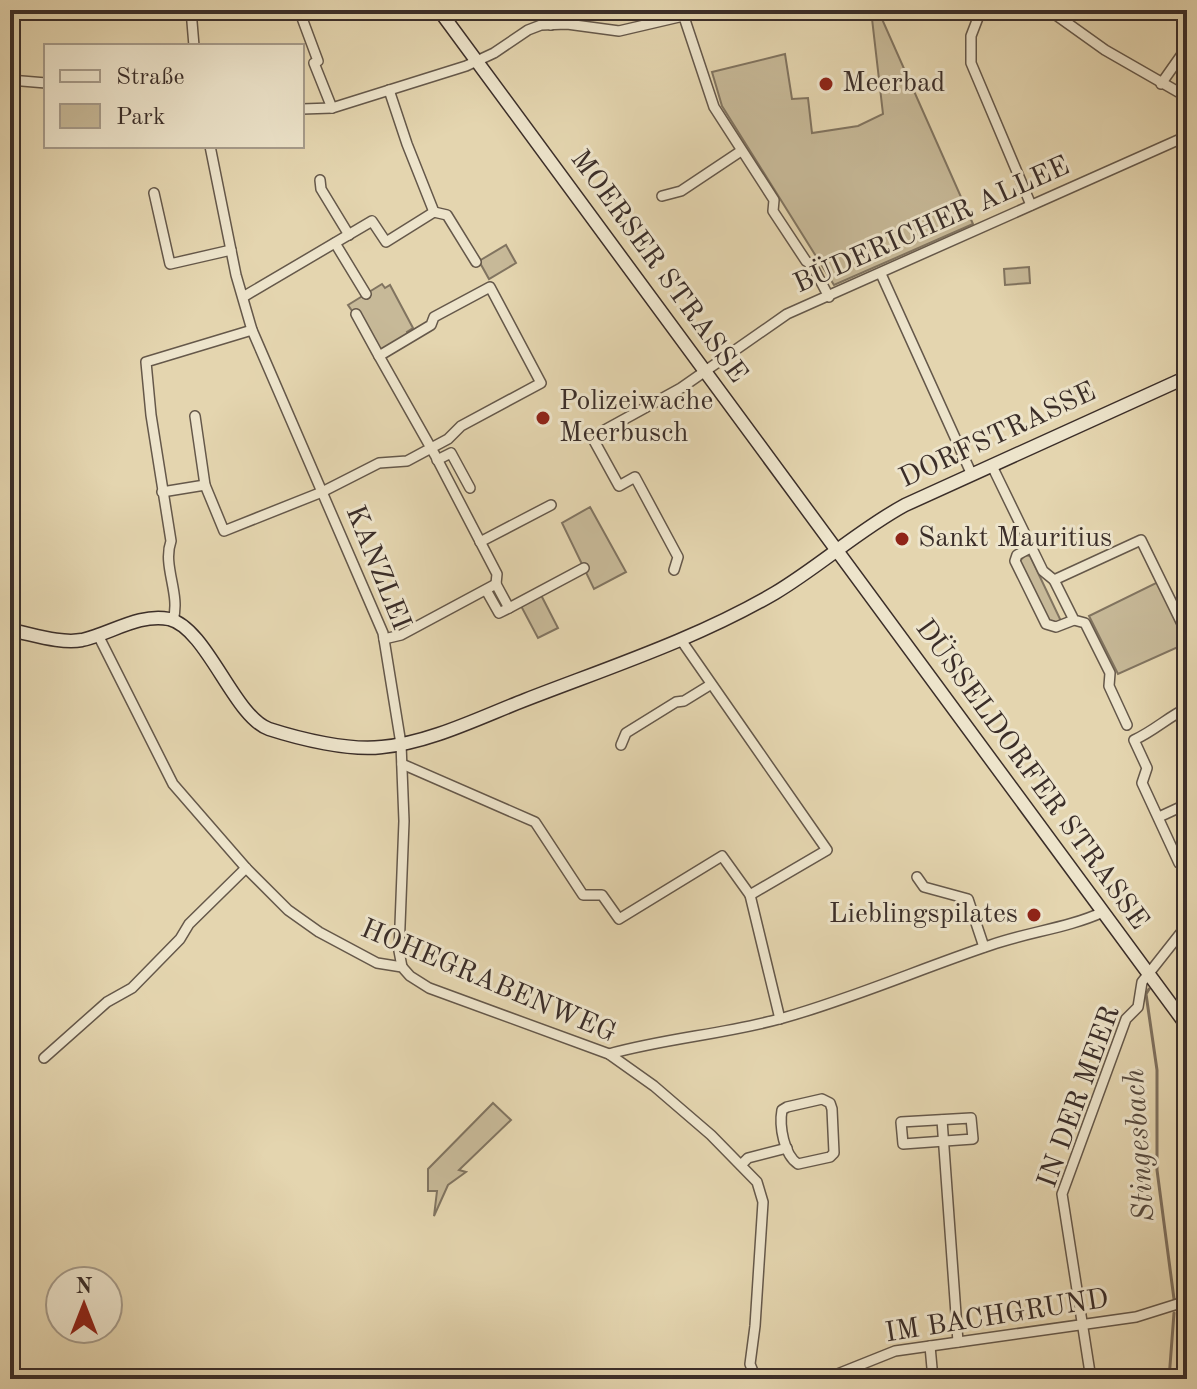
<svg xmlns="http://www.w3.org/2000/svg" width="1197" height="1389" font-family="'Old Standard TT',serif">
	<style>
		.green { fill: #c7b998; stroke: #817460; stroke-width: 2 }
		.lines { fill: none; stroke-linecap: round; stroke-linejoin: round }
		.stream { stroke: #7e705e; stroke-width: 3 }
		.street-casing { stroke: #65584a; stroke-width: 12 }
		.secondary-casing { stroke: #3b2e29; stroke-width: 15 }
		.street { stroke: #ede4cb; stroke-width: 9 }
		.secondary { stroke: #ede4cb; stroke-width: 12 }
		.poi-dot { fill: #8f2418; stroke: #ede4cb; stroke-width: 3 }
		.labels { text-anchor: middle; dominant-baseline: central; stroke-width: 6; stroke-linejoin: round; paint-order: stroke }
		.poi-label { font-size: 28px; fill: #3b2e29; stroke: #ede4cb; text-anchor: start }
		.street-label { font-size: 28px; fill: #3b2e29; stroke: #ede4cb }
		.water-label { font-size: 30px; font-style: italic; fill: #574a3f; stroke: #ede4cb }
	</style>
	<rect width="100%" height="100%" fill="#e4d5af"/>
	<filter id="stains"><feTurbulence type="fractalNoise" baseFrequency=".0025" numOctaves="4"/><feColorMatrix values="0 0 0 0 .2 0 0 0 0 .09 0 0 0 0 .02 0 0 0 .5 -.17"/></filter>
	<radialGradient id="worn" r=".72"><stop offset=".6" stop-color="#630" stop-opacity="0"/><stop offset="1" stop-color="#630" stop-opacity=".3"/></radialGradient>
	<g class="green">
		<polygon points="871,10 878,10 973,224 834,285 722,106 712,72 785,54 792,99 808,98 812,133 858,126 883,114"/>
		<polygon points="506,245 516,263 489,279 479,261"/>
		<polygon points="1029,267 1030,283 1005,285 1004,269"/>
		<polygon points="382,284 385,288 390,285 413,328 407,332 408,335 381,353 348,305"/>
		<polygon points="590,507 626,572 594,589 562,523"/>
		<polygon points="1025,555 1030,556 1061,621 1056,624 1049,622 1019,562"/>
		<polygon points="1158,582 1187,643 1118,674 1089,616"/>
		<polygon points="541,595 558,628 538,638 521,606"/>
		<polygon points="493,1103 511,1120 459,1170 466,1172 448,1185 434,1216 437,1191 428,1191 428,1169"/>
	</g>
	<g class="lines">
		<g class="stream">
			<polyline points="1149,989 1146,994 1157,1070 1157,1170 1174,1299"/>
			<polyline points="1169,1379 1174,1313"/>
		</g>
		<g class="street-casing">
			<g id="street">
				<polyline points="191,10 194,46"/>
				<polyline points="299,10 318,61 314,63 332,108"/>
				<polyline points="544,10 551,25"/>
				<polyline points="981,10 971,36 971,63 1031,205"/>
				<polyline points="1049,10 1105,50 1187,97"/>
				<polyline points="684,17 714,107 774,200 773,211 806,261 812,265 829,297"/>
				<polyline points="10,80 46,83"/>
				<polyline points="1161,84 1187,47"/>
				<polyline points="389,90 407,144 434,212"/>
				<polyline points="302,109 332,108 466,66 494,53 528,30 541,25 567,24 619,31 709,10"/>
				<polyline points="210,146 236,275 252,330 383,633 401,744 404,821 399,951 402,967"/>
				<polyline points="320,180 321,189 349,235"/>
				<polyline points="154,193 170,264 231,250"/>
				<polyline points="662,196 681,191 741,151"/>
				<polyline points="335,243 366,294"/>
				<polyline points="881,274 972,475"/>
				<polyline points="243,297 372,221 386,242 434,212 447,215 476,262"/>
				<polyline points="356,314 379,356"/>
				<polyline points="195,416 205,485 224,531 322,492 379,463 407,461 448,439 461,426 541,383 490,287 434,317 431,325 379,356 431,448 435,455 497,574 496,584"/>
				<polyline points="437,460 451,453 470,488"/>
				<polyline points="992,466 1043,571 1054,580 1074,620 1085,623 1110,673 1109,686 1127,725"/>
				<polyline points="162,492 205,485"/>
				<polyline points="480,542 551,505"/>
				<polyline points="1032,547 1017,555 1015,561 1046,624 1056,627 1074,620"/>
				<polyline points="674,570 678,557 635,477 619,486 592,437 681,388 787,314 1187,136"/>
				<polyline points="1054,580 1141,540 1187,634"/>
				<polyline points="486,590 499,613 509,608"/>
				<polyline points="10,598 15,612 14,631"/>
				<path d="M173,620C181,594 162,566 171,541L151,415L146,362L252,330"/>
				<polyline points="98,635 173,784 246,868 288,910 319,932 377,963 402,967 410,976 429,988 609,1054 654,1086 711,1135 757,1182 763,1202 755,1326 750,1364 756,1379"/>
				<polyline points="384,639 401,635 496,584 509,608 584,568"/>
				<polyline points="681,640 827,850 750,895"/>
				<polyline points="621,745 626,733 676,702 684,701 710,685"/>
				<polyline points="402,764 535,822 583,895 602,895 619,919 722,856 750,895 780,1019"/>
				<polyline points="1159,817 1187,804"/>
				<path d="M1179,863L1142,783L1147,768L1134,740C1154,731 1168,717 1187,708"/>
				<polyline points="917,877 924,887 968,899 984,947"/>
				<path d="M609,1054C666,1038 726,1034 783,1018C854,998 922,968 991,945C1028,932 1068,928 1103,912"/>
				<polyline points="44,1058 107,1002 132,988 180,939 189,924 246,868"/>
				<path d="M822,1099L830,1103L832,1109L834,1153L830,1157L798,1164C784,1155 779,1126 782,1110L787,1107Z"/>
				<polygon points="971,1118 973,1139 903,1144 901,1122"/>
				<polyline points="942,1120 958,1342"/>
				<polyline points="741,1165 748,1158 787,1148"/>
				<polyline points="930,1346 933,1379"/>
				<polyline points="756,1377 771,1379"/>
				<polyline points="816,1379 835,1375 895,1351 1136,1317 1187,1301"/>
				<polyline points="1091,1379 1062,1194 1126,1019 1138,1007 1142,982 1187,925"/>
			</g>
		</g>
		<g class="secondary-casing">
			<g id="secondary">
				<polyline points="439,10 1187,1026"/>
				<path d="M10,630C32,634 60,644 82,640C110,634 139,613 169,619C207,628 234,717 269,729C300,739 349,751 382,747C429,743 481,717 525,700C610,667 696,639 775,593C820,566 859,530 905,505L1187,377"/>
			</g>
		</g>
		<use href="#street" class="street"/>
		<use href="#secondary" class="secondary"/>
	</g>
	<g class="poi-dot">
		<circle cx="826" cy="84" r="8"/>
		<circle cx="543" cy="418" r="8"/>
		<circle cx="902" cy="539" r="8"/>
		<circle cx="1034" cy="915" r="8"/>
	</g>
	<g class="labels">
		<g class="poi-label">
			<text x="842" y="84">Meerbad</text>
			<text x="559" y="402">Polizeiwache<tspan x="559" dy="32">Meerbusch</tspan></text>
			<text x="918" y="539">Sankt Mauritius</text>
			<text x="1018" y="915" text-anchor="end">Lieblingspilates</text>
		</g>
		<g class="street-label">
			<text transform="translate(932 226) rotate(-24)">BÜDERICHER ALLEE</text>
			<text transform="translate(658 267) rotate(54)">MOERSER STRASSE</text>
			<text transform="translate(998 436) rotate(-25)">DORFSTRASSE</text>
			<text transform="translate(377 568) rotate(68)">KANZLEI</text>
			<text transform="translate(1031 775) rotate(54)">DÜSSELDORFER STRASSE</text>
			<text transform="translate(488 982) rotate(23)">HOHEGRABENWEG</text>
			<text transform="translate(1080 1097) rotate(-70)">IN DER MEER</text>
			<text transform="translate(997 1317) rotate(-9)">IM BACHGRUND</text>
		</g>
		<g class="water-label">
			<text transform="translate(1140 1145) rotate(-94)">Stingesbach</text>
		</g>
	</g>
	<rect width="1197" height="1389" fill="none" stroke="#e4d5af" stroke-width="40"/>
	<rect x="12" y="12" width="1173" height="1365" fill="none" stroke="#3b2e29" stroke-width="4"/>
	<rect x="20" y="20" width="1157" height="1349" fill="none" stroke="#3b2e29" stroke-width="2"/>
	<rect x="44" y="44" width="260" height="104" fill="#ede4cb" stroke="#a69b8a" stroke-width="2"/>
	<rect x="60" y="70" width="40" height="12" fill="#ede4cb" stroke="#a69b8a" stroke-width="2"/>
	<text x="116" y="84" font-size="24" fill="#3b2e29">Straße</text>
	<rect x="60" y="104" width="40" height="24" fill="#c7b998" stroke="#a69b8a" stroke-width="2"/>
	<text x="116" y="124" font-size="24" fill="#3b2e29">Park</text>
	<g transform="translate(84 1305)"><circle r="38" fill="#ede4cb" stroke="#a69b8a" stroke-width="2"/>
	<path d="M0-6L14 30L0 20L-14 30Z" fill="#8f2418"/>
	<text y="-12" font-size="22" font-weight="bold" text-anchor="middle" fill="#3b2e29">N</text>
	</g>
	<rect width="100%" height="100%" filter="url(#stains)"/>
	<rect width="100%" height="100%" fill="url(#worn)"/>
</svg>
